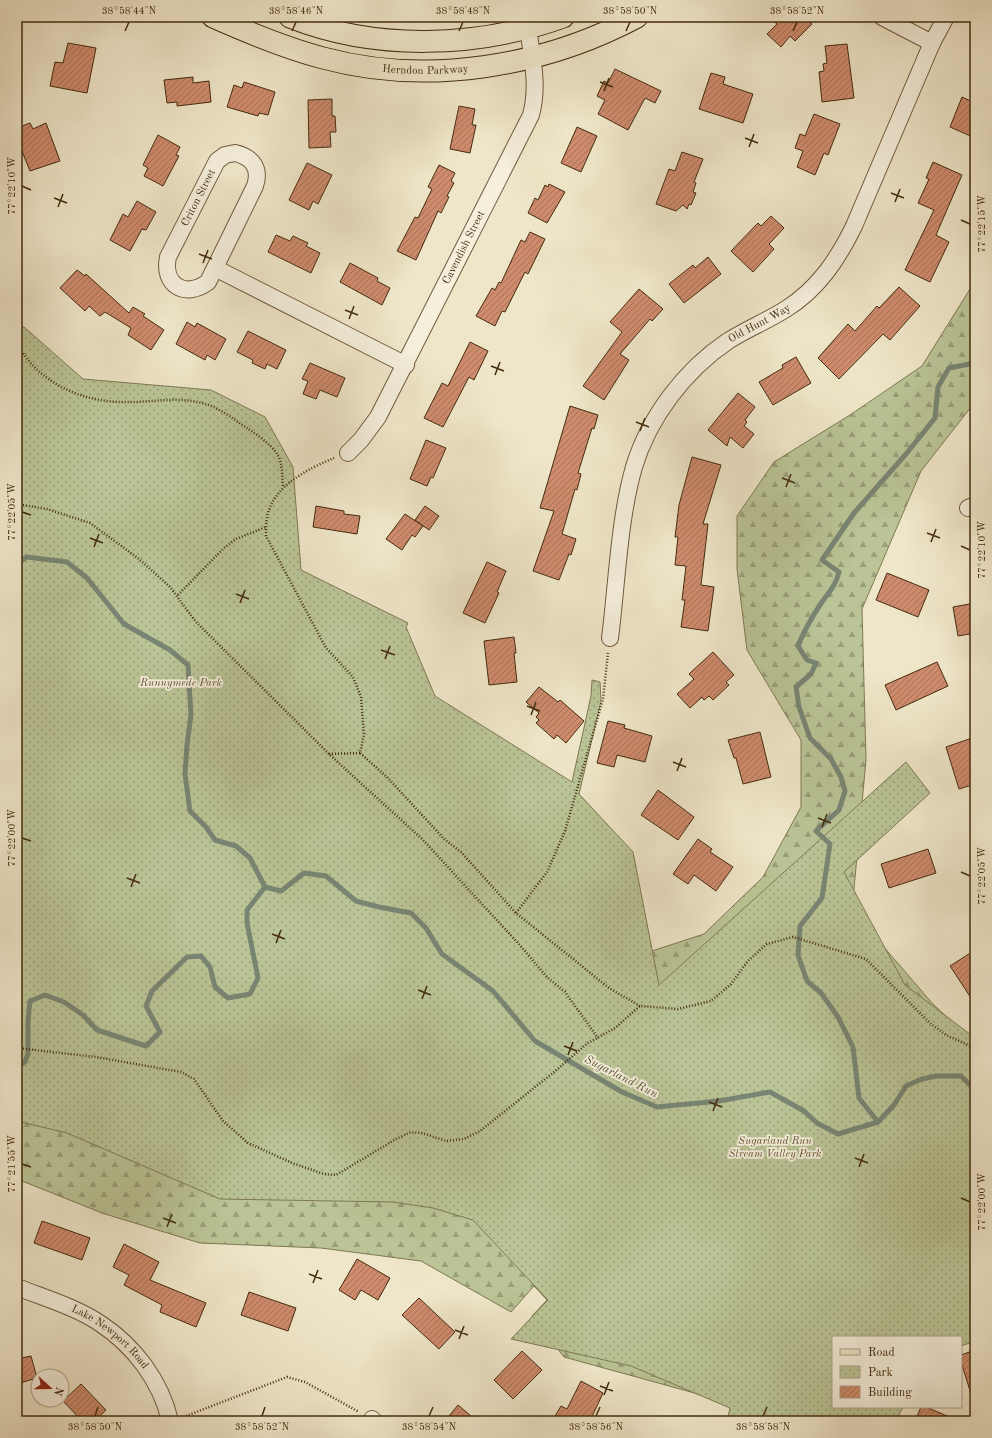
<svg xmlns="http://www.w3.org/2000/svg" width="992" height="1438" font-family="'Old Standard TT',serif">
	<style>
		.forest { fill: url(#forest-firs); stroke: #7f7852 }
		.park { fill: url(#park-dots); stroke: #7f7852 }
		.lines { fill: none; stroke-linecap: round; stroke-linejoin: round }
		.stream { stroke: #788573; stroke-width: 5 }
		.building { fill: url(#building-hatch); stroke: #442c0e }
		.minor-casing { stroke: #6f5a3d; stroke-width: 18 }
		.major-casing { stroke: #442c0e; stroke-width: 23 }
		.path { stroke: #442c0e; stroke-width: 2.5; stroke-dasharray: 1 2; stroke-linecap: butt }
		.minor { stroke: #f5efdc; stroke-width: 16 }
		.major { stroke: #efe6c9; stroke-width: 21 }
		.ticks { fill: none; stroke: #442c0e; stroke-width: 1.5 }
		.labels { text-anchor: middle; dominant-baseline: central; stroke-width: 3.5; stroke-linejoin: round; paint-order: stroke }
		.street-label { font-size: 11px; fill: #442c0e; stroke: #f5efdc }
		.park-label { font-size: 11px; font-style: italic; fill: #625230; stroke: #f5efdc }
		.water-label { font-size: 12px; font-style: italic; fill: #5a5138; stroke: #f5efdc }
		.neatline { fill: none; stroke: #442c0e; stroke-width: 1.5 }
		.ticks-label { font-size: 10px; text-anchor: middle; fill: #442c0e }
	</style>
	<defs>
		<pattern id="forest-firs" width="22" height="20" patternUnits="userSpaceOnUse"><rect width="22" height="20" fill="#bac496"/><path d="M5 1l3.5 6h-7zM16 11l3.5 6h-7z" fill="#999f79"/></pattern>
		<pattern id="park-dots" width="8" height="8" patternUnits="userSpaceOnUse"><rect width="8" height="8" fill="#bac496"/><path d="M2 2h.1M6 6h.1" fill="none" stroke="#999f79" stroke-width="1.8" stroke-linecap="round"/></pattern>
		<pattern id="building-hatch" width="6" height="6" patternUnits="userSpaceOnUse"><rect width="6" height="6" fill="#ce8b6d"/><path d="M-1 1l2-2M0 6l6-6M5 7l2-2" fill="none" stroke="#a97258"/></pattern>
	</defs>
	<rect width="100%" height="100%" fill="#efe6c9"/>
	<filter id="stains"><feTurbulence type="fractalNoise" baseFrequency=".005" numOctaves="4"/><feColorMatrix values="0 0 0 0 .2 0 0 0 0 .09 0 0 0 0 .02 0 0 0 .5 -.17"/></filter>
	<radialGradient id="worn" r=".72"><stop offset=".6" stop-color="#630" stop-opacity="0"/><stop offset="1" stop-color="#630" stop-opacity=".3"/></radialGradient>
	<polygon class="forest" points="975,281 975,402 921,471 862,609 866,760 852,910 932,1003 975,1044 944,1337 833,1337 738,1405 564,1357 532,1316 547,1300 534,1286 511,1312 421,1261 321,1248 200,1243 102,1213 17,1179 17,788 658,984 652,951 704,934 763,877 801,807 801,740 747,650 737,569 737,516 774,462 850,415 922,366"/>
	<polygon class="park" points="17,327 24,327 83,379 211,390 265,417 293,467 301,570 408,623 406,627 435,696 572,782 591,696 592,680 600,682 601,701 579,794 633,852 659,985 906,762 930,793 844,872 905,985 975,1038 975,1341 961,1346 961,1337 833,1337 833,1407 903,1407 896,1421 727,1421 730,1408 631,1366 511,1339 548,1300 473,1220 433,1208 393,1202 220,1199 67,1133 17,1121"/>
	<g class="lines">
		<g class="stream">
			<polyline points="17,563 27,557 67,562 87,578 124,624 170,650 188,665 191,715 187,745 185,774 190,811 206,827 215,840 236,846 250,858 265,887 281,891 304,873 326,876 356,901 379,907 411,913 426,928 442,954 493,991 535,1041 622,1092 657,1107 719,1101 770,1092 804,1111 817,1123 838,1134 878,1122 894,1105 906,1086 922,1079 936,1076 961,1076 975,1090"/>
			<polyline points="17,1067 25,1062 28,1054 28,1022 30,1001 45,995 64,1002 83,1015 97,1030 146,1046 160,1032 146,1006 152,991 187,957 201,956 210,967 215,987 228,998 250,994 258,978 247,923 247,910 265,887"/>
			<path d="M878,1122L859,1098L853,1047L838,1017L821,993L807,981L798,955L800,926L822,898L830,844L816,831L839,810L845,791L841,777L831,759L810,738L799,707L796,687L811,674L816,663L807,660L798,646C804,631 813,615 822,602C830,591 836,585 839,572L822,560L854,513L906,454L935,418L938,387L949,368L975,363"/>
		</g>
	</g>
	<g class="building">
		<polygon points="769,17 805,17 812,24 795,41 790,36 781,47 767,34 777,24"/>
		<polygon points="68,43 96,48 87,93 50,86 55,62 63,63"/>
		<polygon points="847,44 854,98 822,102 819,72 824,71 823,64 827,63 825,46"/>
		<polygon points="615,69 661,91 655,103 645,98 628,130 598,114 605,100 597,96 604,81 608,83"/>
		<polygon points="711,73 725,77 723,84 753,94 743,123 699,109"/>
		<polygon points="193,77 193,83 209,81 211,102 177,106 177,102 167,103 164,80"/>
		<polygon points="244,82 275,92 268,115 259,113 258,116 227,107 234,85 242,88"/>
		<polygon points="962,97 975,103 975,138 950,127"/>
		<polygon points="332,99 332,116 335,116 336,132 330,132 331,147 309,148 308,100"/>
		<polygon points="459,106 475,109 472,125 476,125 470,153 450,149"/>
		<polygon points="814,114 840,124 828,155 824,153 815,175 797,167 803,151 795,148 800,134 805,136"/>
		<polygon points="30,123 33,129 46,123 60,161 30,171 17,139 17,128"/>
		<polygon points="577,127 597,136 581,172 561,163"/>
		<polygon points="158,135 180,147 176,155 179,156 163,186 144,176 148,168 143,165"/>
		<polygon points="682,152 703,159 694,182 696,183 693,192 696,193 691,205 689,204 687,209 683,205 676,211 656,204 669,169 675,171"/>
		<polygon points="933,162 962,175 936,235 949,242 930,282 905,270 934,210 918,203 929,179 926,178"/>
		<polygon points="307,163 332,175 318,204 313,201 309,210 289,200"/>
		<polygon points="439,165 455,173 451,181 454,183 447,196 449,197 441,213 438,211 416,260 397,251 415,217 418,218 432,189 428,187"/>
		<polygon points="549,184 565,192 547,223 528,213 535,198 538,200 545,185 548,187"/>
		<polygon points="137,201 156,212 146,230 142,229 130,251 110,240 123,214 128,217"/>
		<polygon points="771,216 784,228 769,244 774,249 753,272 731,251 758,223 761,226"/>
		<polygon points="530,232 545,239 528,274 525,272 505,312 502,311 495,326 476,316 492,288 495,290 499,282 501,283 521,240 525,242"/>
		<polygon points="276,235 290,241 293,236 308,243 306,246 320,253 311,273 268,252"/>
		<polygon points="708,257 721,274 684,303 669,284 693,265 695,268"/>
		<polygon points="350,263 378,278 377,281 390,288 382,305 340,282"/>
		<polygon points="77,270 85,276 86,274 129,313 133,307 145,314 143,316 164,330 151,350 128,335 131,328 105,312 100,316 89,306 85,311 60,288"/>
		<polygon points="899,287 920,306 890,340 883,334 839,379 818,358 848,324 855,331 877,306 879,308"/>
		<polygon points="639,289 663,309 652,321 650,319 620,354 629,360 604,400 583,386 622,332 610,322"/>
		<polygon points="187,322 195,327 197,323 226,339 215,360 207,355 205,360 176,344"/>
		<polygon points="248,331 286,350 277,369 267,364 265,369 252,363 253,360 237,352"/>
		<polygon points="470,342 488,351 474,380 469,377 443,427 424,418 442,383 448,386"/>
		<polygon points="796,357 811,383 773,405 759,382 783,368 782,365"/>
		<polygon points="310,363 345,378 337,397 320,390 316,399 303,394 308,381 302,379"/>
		<polygon points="738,393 755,407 745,420 747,422 744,426 754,434 743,448 730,437 727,446 708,430"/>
		<polygon points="570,406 598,415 594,429 592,428 578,473 581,474 577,490 575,489 562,534 576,539 571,555 569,554 559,580 533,571 554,511 540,508"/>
		<polygon points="426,440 446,448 433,478 431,477 427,486 410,479"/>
		<polygon points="692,457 721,465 703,524 708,524 701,585 714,587 708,631 681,627 685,600 682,600 686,566 675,565 678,537 675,537 679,505"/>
		<polygon points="316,506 344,511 344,514 360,516 357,534 313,527"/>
		<polygon points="425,506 439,516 429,530 415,520"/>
		<polygon points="405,514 423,526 415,537 412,535 402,550 386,539"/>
		<polygon points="487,562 506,571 497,592 499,593 485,623 463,613"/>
		<polygon points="887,573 929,590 918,617 876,600"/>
		<polygon points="975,603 975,633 958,636 953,607"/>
		<polygon points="514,637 516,653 514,653 517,682 489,685 484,641"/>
		<polygon points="713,652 734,675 726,682 729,685 713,700 709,696 704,700 702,697 690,708 677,694 694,679 689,674"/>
		<polygon points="937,662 948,686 896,710 885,685"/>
		<polygon points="539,687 558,702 560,700 584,721 566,743 557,735 554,739 536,723 539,720 536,717 539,713 526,702"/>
		<polygon points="608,721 625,725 624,728 652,736 645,762 617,755 614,767 597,763"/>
		<polygon points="760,732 771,777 743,784 736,758 734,758 728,740"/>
		<polygon points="975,737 975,784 959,789 946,747"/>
		<polygon points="658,790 694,817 678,840 641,815"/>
		<polygon points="698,839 712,849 710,852 733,867 716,891 694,875 688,884 673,874"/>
		<polygon points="928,849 936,873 889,888 881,864"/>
		<polygon points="975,950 975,1004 950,966"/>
		<polygon points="42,1221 90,1238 82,1260 34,1243"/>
		<polygon points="124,1244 159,1262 150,1280 206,1303 196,1327 160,1312 162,1305 124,1285 129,1275 113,1267"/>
		<polygon points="357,1259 390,1278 378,1300 361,1290 355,1300 339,1290"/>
		<polygon points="249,1292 296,1308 288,1331 241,1315"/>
		<polygon points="419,1298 455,1332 439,1349 402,1315"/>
		<polygon points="975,1350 975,1396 972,1397 961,1362 961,1355"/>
		<polygon points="522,1351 542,1370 513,1399 494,1380"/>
		<polygon points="31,1356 37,1378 17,1384 17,1359"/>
		<polygon points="581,1381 603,1393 590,1421 552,1421 561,1406 567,1409"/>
		<polygon points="81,1384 106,1410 95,1421 82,1421 63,1401"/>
		<polygon points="458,1405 477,1421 445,1421"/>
		<polygon points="921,1407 926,1407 959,1421 915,1421"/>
	</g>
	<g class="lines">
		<g class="minor-casing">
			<g id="minor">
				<polyline points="882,17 932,43"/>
				<path d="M235,153C252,157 261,168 255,186L208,282C185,299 162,285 168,257L217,161L225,155Z"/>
				<polyline points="215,268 406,365"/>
				<path id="s1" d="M348,453L361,440L378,417L531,115C539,85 532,58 528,28"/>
				<polyline points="968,508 975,505"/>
				<path id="s2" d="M610,638C617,583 619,519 634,467C649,417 685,370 728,341C747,329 767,321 786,309C818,289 838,259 854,226L932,43L946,17"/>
				<path id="s3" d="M17,1287C44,1298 76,1307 101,1324C134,1346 161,1381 170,1421"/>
				<polyline points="372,1419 374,1421"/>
			</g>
		</g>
		<g class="major-casing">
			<g id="major">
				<path id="s4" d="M213,17C249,33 285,48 323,58C427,86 543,67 637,17"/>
				<path d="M290,17C375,51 477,48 563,17"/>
			</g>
		</g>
		<g class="path">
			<path d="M17,343C37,382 81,402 123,402C150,403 175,396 202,403C219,407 233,419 247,428C257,435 271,444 277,454C283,462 282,477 283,487"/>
			<path d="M334,458C308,469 272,486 267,518C266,524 266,530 266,536L326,648L353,677L361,697L364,735L360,753L387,777L444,839L461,852L516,913L609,988L640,1006"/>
			<polyline points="17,504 47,509 90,523 139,559 170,587 196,622 220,646 329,754 423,840 517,942 547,977 565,992 598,1038"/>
			<polyline points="178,595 224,548 236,539 266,527"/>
			<polyline points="329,754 360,753"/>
			<polyline points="516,913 547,872 565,831 603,699 608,653"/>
			<polyline points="17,1048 96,1057 181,1072 194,1079 223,1121 248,1143 292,1163 324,1174 336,1175 396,1139 411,1132 422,1133 446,1141 464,1139 480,1131 554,1072 588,1043 615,1028 640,1006 678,1009 711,1001 731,984 748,961 767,944 793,937 866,959 931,1024 946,1035 975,1048"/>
			<polyline points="186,1416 287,1377 305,1382 359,1412"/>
		</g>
		<use href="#minor" class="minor"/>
		<use href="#major" class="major"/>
	</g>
	<path class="ticks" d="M125,31L129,22M292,31L296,22M459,31L463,22M626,31L630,22M793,31L797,22M600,82L613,87M604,91L609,78M745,138L758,143M749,147L754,134M22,186L31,190M891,193L904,198M54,198L67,203M895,202L900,189M58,207L63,194M961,220L970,224M199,254L212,259M203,263L208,250M345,310L358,315M349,319L354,306M491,366L504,371M495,375L500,362M636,422L649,427M640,431L645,418M782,478L795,483M786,487L791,474M22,512L31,515M927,533L940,538M90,538L103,543M931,542L936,529M961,546L970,550M94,547L99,534M236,594L249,599M240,603L245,590M381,650L395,655M385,659L390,646M527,706L540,711M531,715L536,702M673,762L686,767M677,771L682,758M818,818L831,823M822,827L827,814M22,838L31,841M961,872L970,876M127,878L140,883M131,887L136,874M272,934L285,939M276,943L281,930M418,990L431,995M422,999L427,986M564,1046L577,1051M568,1055L573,1042M709,1102L722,1107M713,1111L718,1098M855,1158L868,1163M22,1164L31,1167M859,1167L864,1154M961,1198L970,1202M163,1218L176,1223M167,1227L172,1214M309,1274L322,1279M313,1283L318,1270M455,1330L468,1335M459,1339L464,1326M600,1386L613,1391M604,1395L609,1382M95,1416L98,1407M262,1416L265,1407M429,1416L433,1407M596,1416L600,1407M763,1416L767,1407"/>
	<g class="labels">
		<g class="street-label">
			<text stroke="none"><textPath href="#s4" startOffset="221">Herndon Parkway</textPath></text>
			<text transform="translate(199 198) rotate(-63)">Criton Street</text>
			<text stroke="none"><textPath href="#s1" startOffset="237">Cavendish Street</textPath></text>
			<text stroke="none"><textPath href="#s2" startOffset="369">Old Hunt Way</textPath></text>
			<text stroke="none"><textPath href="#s3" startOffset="107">Lake Newport Road</textPath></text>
		</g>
		<g class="park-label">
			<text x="181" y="683">Runnymede Park</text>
			<text x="775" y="1141">Sugarland Run<tspan x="775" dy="13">Stream Valley Park</tspan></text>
		</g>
		<g class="water-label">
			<text transform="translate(621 1077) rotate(27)">Sugarland Run</text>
		</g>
	</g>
	<rect width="992" height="1438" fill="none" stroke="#efe6c9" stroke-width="44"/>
	<rect x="832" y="1336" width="130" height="72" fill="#f5efdc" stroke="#aea18a"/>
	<rect x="840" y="1349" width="20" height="6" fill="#efe6c9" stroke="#aea18a"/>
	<text x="868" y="1356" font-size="12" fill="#442c0e">Road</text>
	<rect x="840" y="1366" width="20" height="12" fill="url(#park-dots)" stroke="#aea18a"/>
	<text x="868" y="1376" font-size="12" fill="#442c0e">Park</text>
	<rect x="840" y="1386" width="20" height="12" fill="url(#building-hatch)" stroke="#aea18a"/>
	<text x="868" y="1396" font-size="12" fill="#442c0e">Building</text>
	<g transform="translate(50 1388) rotate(111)"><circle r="19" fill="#f5efdc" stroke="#aea18a"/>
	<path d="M0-3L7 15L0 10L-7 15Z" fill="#8f2418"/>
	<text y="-6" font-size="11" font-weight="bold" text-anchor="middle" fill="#442c0e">N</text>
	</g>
	<rect x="22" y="22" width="948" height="1394" class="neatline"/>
	<g class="ticks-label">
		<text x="129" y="14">38°58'44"N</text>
		<text x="296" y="14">38°58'46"N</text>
		<text x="463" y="14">38°58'48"N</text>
		<text x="630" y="14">38°58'50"N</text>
		<text x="797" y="14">38°58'52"N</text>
		<text transform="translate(11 186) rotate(-90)" y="4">77°22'10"W</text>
		<text transform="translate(981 224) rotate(-90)" y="4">77°22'15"W</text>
		<text transform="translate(11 512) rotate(-90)" y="4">77°22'05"W</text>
		<text transform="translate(981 550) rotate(-90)" y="4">77°22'10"W</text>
		<text transform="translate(11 838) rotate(-90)" y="4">77°22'00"W</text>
		<text transform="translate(981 876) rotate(-90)" y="4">77°22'05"W</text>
		<text transform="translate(11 1164) rotate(-90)" y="4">77°21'55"W</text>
		<text transform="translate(981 1202) rotate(-90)" y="4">77°22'00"W</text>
		<text x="95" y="1430">38°58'50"N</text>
		<text x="262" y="1430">38°58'52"N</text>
		<text x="429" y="1430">38°58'54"N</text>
		<text x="596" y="1430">38°58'56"N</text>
		<text x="763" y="1430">38°58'58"N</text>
	</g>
	<rect width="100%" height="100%" filter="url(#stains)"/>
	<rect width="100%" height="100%" fill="url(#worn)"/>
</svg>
